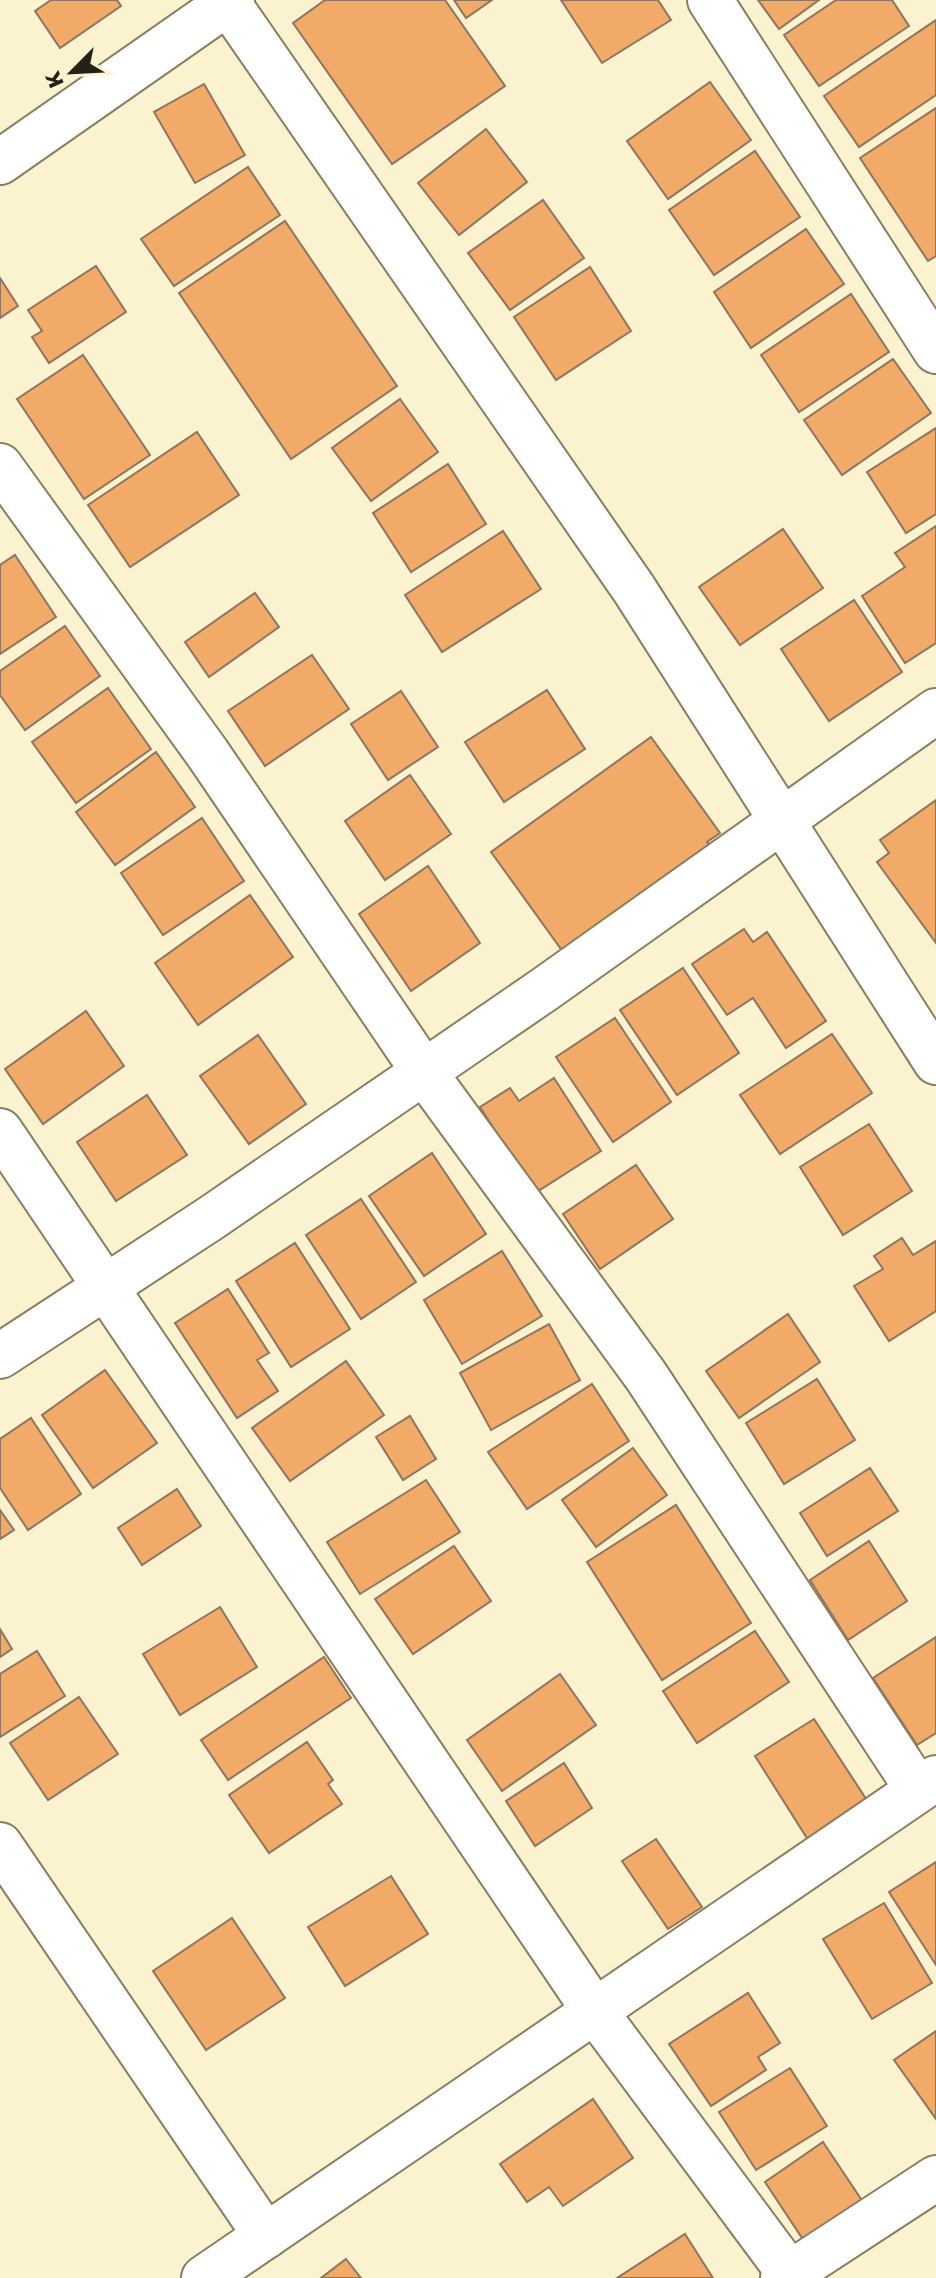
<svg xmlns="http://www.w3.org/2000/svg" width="936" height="2278" font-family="'Work Sans',sans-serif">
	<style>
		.building { fill: #f1aa68; stroke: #8f755f; stroke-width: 2 }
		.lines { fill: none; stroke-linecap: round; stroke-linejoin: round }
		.minor-casing { stroke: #877f60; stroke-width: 48 }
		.minor { stroke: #fff; stroke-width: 44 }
	</style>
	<rect width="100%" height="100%" fill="#fbf2d0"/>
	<g class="building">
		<polygon points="51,0 117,0 121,6 60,48 35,11"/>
		<polygon points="325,0 445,0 505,86 392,164 293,23"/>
		<polygon points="454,0 492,0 466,18"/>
		<polygon points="561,0 658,0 671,20 602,63"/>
		<polygon points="758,0 819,0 779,29"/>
		<polygon points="836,0 892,0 909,26 819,86 784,35"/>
		<polygon points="936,20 936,95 859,147 824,96"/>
		<polygon points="710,82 751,140 668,199 627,141"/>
		<polygon points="204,84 245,155 195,183 154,112"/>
		<polygon points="936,108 936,256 928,261 860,158"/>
		<polygon points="486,129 527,182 459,235 418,183"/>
		<polygon points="755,151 800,217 714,275 669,210"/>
		<polygon points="248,167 280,215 174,286 141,239"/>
		<polygon points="543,200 584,258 510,310 468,253"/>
		<polygon points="285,221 397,386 291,459 179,293"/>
		<polygon points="806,229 844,284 751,348 714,292"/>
		<polygon points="96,266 126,312 49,363 32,337 42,331 28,310"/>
		<polygon points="590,267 631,331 556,380 514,317"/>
		<polygon points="0,278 18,306 0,318"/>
		<polygon points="851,294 889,352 799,412 761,355"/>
		<polygon points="83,355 150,455 84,499 17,399"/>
		<polygon points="893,359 931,413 842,475 804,420"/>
		<polygon points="400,399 438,452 371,501 332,448"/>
		<polygon points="936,428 936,514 906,533 867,472"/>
		<polygon points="197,432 239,495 130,567 88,505"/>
		<polygon points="448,464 486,524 411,572 373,513"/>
		<polygon points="936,526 936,643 905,663 862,596 905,567 895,553"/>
		<polygon points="783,529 823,588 740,645 699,587"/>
		<polygon points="503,531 541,589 442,652 405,595"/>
		<polygon points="15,555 56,617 0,654 0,565"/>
		<polygon points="255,593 279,627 209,677 185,642"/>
		<polygon points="854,600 902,672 829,721 781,649"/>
		<polygon points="65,626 100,676 25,730 0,695 0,671"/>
		<polygon points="312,655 349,709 265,766 228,711"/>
		<polygon points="108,688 151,749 76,803 32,742"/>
		<polygon points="547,690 585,749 504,802 465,742"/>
		<polygon points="401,691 438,747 388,780 351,724"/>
		<polygon points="651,737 720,833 707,842 714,850 566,956 491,852"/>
		<polygon points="156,752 195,807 115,865 76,812"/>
		<polygon points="410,775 451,834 385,880 345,821"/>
		<polygon points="936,800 936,943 877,862 889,853 880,840"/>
		<polygon points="202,818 244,881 163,935 121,873"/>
		<polygon points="428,866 480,943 411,991 359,914"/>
		<polygon points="250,895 293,957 198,1025 155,963"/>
		<polygon points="744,929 753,942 767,932 826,1021 786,1048 753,998 727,1015 692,964"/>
		<polygon points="683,968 739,1053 677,1095 620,1010"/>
		<polygon points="86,1011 124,1066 43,1124 5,1069"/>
		<polygon points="615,1018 671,1102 613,1142 556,1057"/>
		<polygon points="832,1034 872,1093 780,1154 740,1095"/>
		<polygon points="258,1035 306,1104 249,1144 200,1076"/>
		<polygon points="554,1078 601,1151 535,1193 480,1107 510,1088 519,1101"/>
		<polygon points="147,1095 187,1155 116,1201 77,1142"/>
		<polygon points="869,1124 912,1191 843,1235 800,1167"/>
		<polygon points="432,1153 486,1234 424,1276 369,1196"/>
		<polygon points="636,1165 673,1219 600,1269 563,1214"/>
		<polygon points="361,1199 416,1282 361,1319 306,1235"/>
		<polygon points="902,1238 913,1255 936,1241 936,1311 889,1341 854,1286 883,1269 874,1256"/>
		<polygon points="295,1243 350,1329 291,1367 236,1281"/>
		<polygon points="502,1251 542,1316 462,1364 424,1300"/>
		<polygon points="228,1289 269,1353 257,1360 278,1391 237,1418 175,1323"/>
		<polygon points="788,1314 820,1362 739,1418 706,1371"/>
		<polygon points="549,1324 580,1380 491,1430 460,1373"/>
		<polygon points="346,1361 384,1415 290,1481 252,1428"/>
		<polygon points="105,1370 157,1443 93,1488 42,1415"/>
		<polygon points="817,1379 855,1440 784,1484 746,1423"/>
		<polygon points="592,1384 629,1441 527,1509 488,1452"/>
		<polygon points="410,1416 436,1459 403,1480 376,1437"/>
		<polygon points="31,1418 81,1494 28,1530 0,1488 0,1439"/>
		<polygon points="633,1448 667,1495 596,1547 562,1500"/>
		<polygon points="870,1468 898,1511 827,1556 800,1513"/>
		<polygon points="426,1480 460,1532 360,1594 327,1542"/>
		<polygon points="177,1489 201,1526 142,1565 118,1528"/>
		<polygon points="676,1505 751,1623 662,1680 587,1562"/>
		<polygon points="0,1510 14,1530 0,1539"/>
		<polygon points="869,1541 907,1601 848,1640 810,1580"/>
		<polygon points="454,1546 491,1601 413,1654 375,1599"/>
		<polygon points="220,1607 257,1667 180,1715 143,1654"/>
		<polygon points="0,1629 12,1649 0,1657"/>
		<polygon points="755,1631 789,1682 697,1743 663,1691"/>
		<polygon points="936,1637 936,1733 917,1745 873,1678"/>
		<polygon points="37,1651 65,1696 0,1737 0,1674"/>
		<polygon points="324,1657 351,1698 228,1780 201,1740"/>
		<polygon points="560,1674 596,1725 502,1791 467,1740"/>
		<polygon points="79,1697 118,1754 48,1800 10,1743"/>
		<polygon points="814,1719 872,1808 812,1846 755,1756"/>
		<polygon points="307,1742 333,1780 328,1784 342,1804 269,1853 229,1795"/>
		<polygon points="564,1763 592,1808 535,1846 506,1801"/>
		<polygon points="656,1839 702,1907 668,1929 622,1861"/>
		<polygon points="936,1862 936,1965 889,1892"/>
		<polygon points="391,1876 428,1934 345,1986 308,1927"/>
		<polygon points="884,1903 932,1983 872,2019 823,1939"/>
		<polygon points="232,1918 285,1998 206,2050 153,1971"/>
		<polygon points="748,1993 780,2043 758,2057 766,2070 711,2106 669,2044"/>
		<polygon points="936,2031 936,2119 894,2060"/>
		<polygon points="790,2068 827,2126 756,2170 719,2112"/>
		<polygon points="593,2099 633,2158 563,2206 549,2187 527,2202 500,2164"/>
		<polygon points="823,2142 865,2205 806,2244 765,2182"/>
		<polygon points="685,2234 713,2278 617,2278"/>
		<polygon points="346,2259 361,2278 321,2278"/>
	</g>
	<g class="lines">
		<g class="minor-casing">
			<g id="minor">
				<polyline points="226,0 634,589 936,1062"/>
				<polyline points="710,0 936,351"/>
				<polyline points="0,162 232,0"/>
				<polyline points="0,466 208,754 424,1072 646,1376 918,1790"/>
				<polyline points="0,1131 594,2010 793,2278"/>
				<polyline points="0,1356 211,1218 545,989 936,711"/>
				<polyline points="0,1845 266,2236"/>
				<polyline points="204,2278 936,1778"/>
				<polyline points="783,2278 936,2178"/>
			</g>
		</g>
		<use href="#minor" class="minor"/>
	</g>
	<g transform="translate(72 72) rotate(246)" stroke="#fbf2d0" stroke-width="6" paint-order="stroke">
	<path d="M0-6L14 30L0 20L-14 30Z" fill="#252115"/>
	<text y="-12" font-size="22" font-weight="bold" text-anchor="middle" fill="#252115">K</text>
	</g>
</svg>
